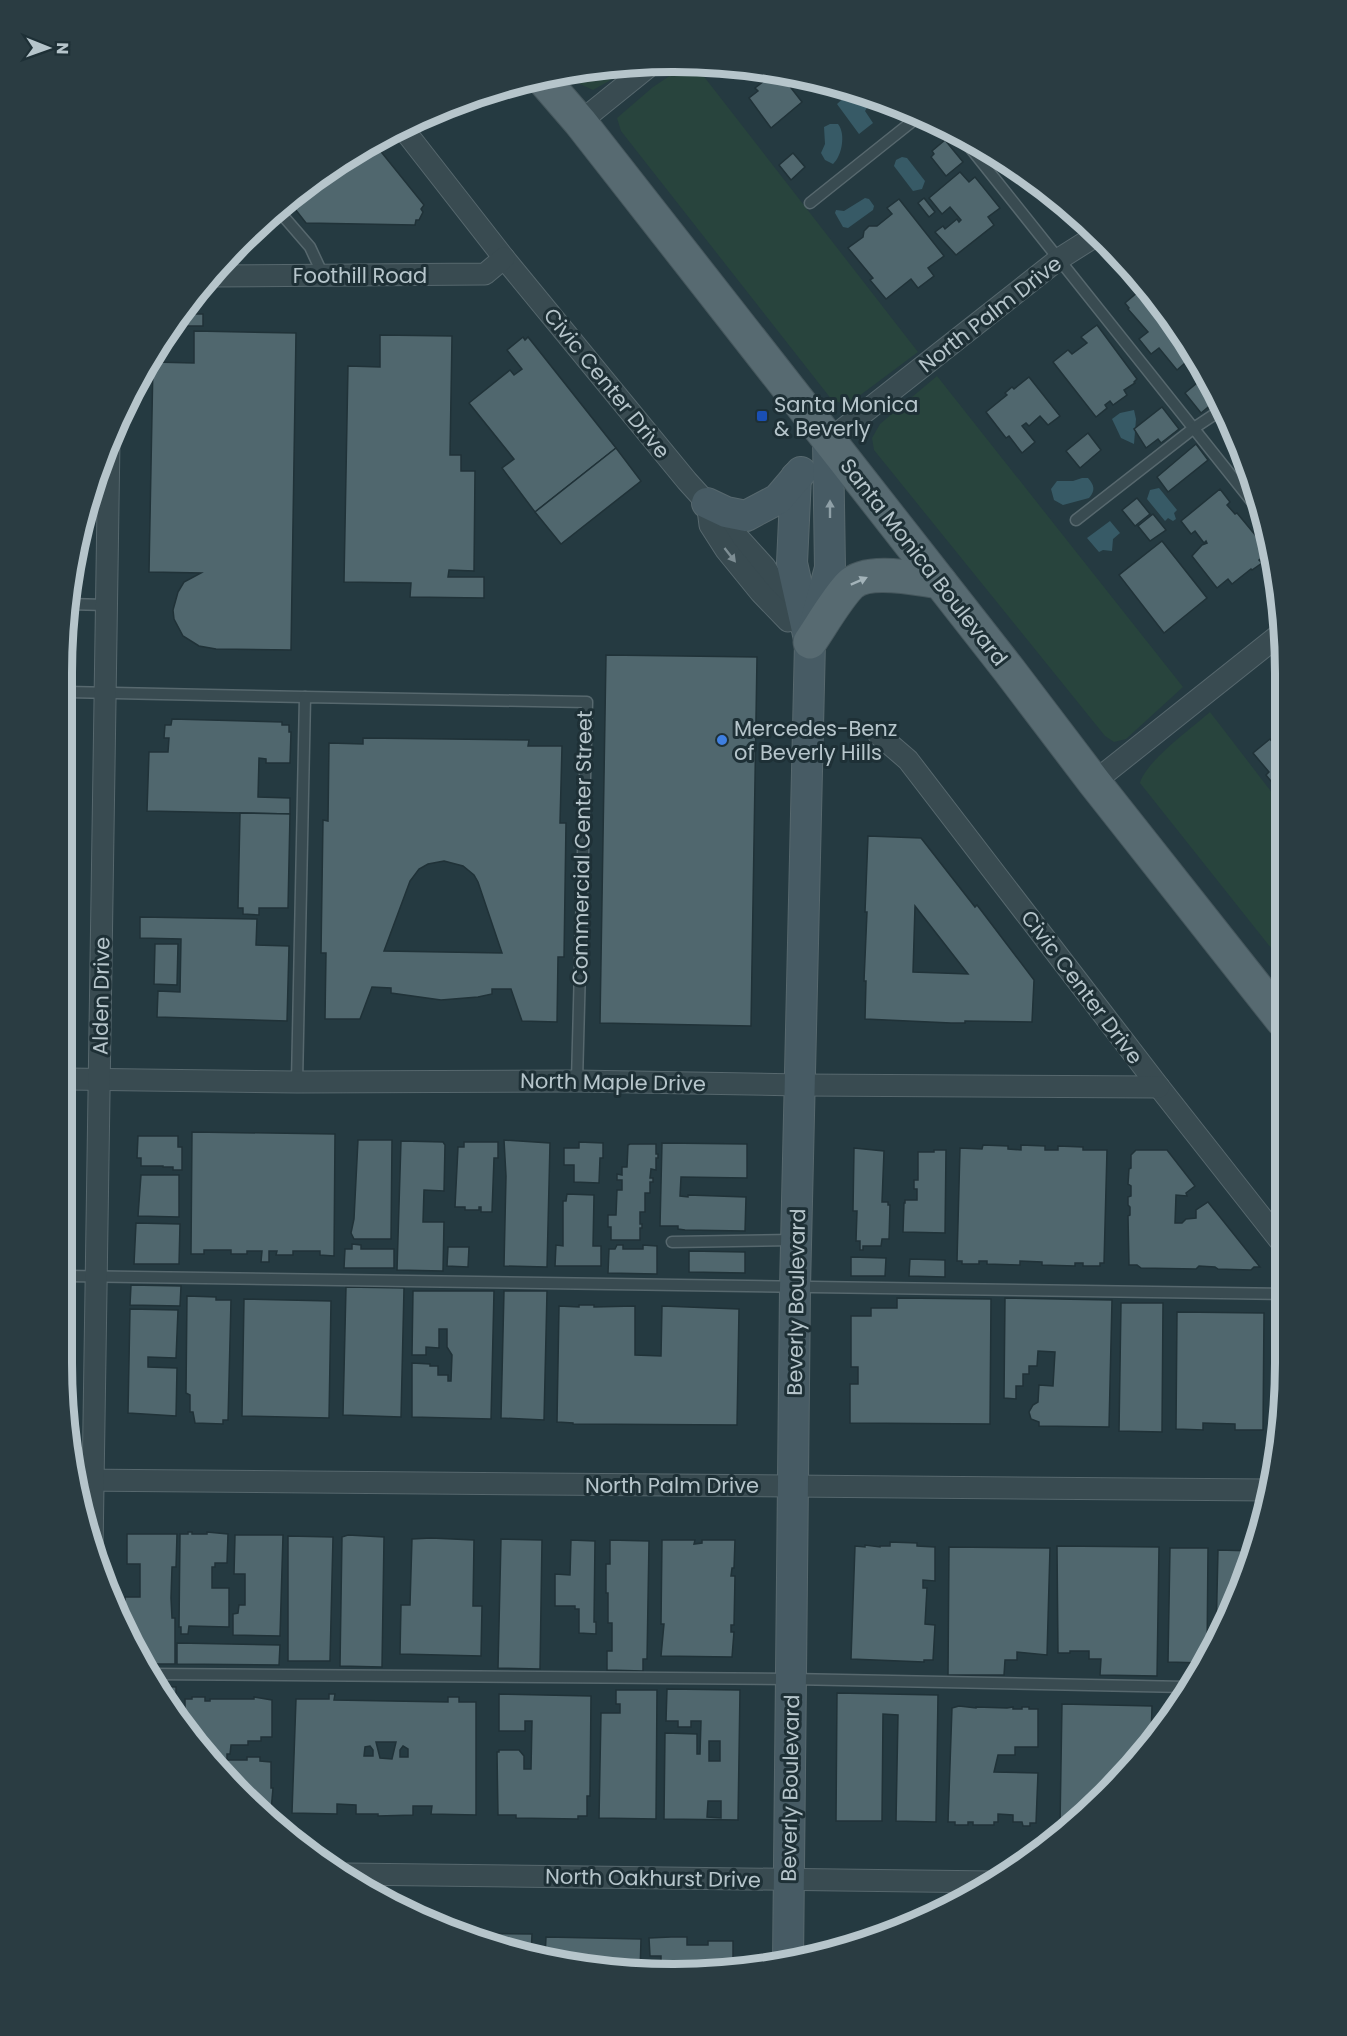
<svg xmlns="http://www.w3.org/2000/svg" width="1347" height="2036" font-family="Poppins,sans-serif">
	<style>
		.green { fill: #28443d }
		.water { fill: #375a66 }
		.building { fill: #50676e; stroke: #203238; stroke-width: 1.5; fill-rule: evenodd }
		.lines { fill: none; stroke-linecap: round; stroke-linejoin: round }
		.lane-casing { stroke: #57686e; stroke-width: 13 }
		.street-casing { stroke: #57686e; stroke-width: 23 }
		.secondary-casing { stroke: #57686e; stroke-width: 32 }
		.primary-casing { stroke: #46575d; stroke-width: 35 }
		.lane { stroke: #394b51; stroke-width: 10 }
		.street { stroke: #394b51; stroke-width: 21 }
		.secondary { stroke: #475b64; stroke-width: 30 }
		.primary { stroke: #576a71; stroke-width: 33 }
		.oneway { fill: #8fa0a7 }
		.oneway2 { fill: #7e8e94 }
		.oneway3 { fill: #a3b3b9 }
		.transit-dot { fill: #1a4fb4; stroke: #1e3036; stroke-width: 2 }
		.shop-dot { fill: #3f7fe0; stroke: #1e3036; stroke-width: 2 }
		.labels { text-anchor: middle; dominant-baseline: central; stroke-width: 6; stroke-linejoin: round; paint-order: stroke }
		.street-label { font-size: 21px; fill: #b6c5cb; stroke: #1e3036 }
		.poi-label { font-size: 21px; fill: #b6c5cb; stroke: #1e3036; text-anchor: start }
		.rim { fill: none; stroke: #b6c5cb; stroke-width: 8 }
	</style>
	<rect width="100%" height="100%" fill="#253a41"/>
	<g class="green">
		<polygon points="630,63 609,81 593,90 580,84 571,73"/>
		<polygon points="686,65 695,65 918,352 847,405 832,400 621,131 617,118 653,87"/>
		<polygon points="937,376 1183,687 1126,739 1114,742 1105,736 874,450 872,438 880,424"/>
		<path d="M1210,712L1283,807V963L1140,783C1146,761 1192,728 1210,712Z"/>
	</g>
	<g class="water">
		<polygon points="850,92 858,103 866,101 867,108 865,111 873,123 859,134 837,104"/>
		<path d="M830,124H838C846,134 842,156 833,164L825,160L821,153L825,144L824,127Z"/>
		<polygon points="902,157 907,158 925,181 922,189 913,191 894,166 896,160"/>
		<polygon points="865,198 869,199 874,206 873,210 848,228 843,227 835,213 836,210 844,211"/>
		<polygon points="1134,410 1136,419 1134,444 1121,438 1112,419 1120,413"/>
		<path d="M1082,478H1088C1094,485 1096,490 1089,498L1063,505L1054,500L1051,489L1057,481H1073Z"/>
		<polygon points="1159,488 1177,510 1174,513 1176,519 1173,521 1168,518 1165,521 1147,499 1150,490"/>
		<polygon points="1110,521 1120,533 1113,539 1112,551 1103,550 1099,552 1087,538"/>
	</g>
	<g class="building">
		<polygon points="781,75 802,102 771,128 749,98 758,91 755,88 768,78 772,82"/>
		<polygon points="817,82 839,87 828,95"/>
		<polygon points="945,140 963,162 946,176 931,157 934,154 932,151"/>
		<polygon points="374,143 424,205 421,209 423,212 419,220 416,220 415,225 306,223 288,200 301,188"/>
		<polygon points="793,153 805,167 791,180 779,165"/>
		<polygon points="1010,165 1041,187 1032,194"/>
		<polygon points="960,172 969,182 975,177 1000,208 988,217 994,225 956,255 935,232 943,226 945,229 957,219 959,222 961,220 950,207 942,214 929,198"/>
		<polygon points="924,198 935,212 929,217 918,203"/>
		<polygon points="899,199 944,256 928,268 934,276 918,288 911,279 886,299 870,280 873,278 848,248 863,237 864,231 869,226 877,226 892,214 887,208"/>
		<polygon points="1145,286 1159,301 1193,356 1177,370 1159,348 1151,354 1139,339 1148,332 1128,309 1129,308 1125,303"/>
		<polygon points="184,314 203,314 203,326 176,326"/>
		<polygon points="1097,325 1137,379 1134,382 1135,383 1124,390 1127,395 1113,405 1110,401 1105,405 1107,408 1096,417 1053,362 1068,350 1072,354 1087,343 1081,337"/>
		<polygon points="194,331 296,333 291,650 216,649 199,646 183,636 174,619 173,610 178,592 184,582 201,573 149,572 153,362 194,363"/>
		<polygon points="380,335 452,336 450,455 461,455 461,471 475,471 474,571 449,570 448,577 484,577 484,598 410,597 411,583 344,582 348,366 380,367"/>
		<polygon points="523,337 525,340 528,337 616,448 535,512 502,468 514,459 469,403 510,370 514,375 522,369 507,350"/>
		<polygon points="1029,377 1060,416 1048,425 1040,416 1029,426 1026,423 1022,426 1035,442 1022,453 1009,436 1006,438 986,412 1007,395 1005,393 1012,387 1014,389"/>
		<polygon points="1203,378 1219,398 1201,413 1185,393"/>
		<polygon points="1162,407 1179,429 1161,443 1158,439 1146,448 1134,429"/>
		<polygon points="1088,433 1101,450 1080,468 1066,451"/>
		<polygon points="1196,444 1208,460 1168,492 1157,477"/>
		<polygon points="616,448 641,481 561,544 535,512"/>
		<polygon points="1220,489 1230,502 1227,505 1235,514 1237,513 1256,536 1264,529 1268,533 1271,551 1259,560 1262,563 1252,570 1251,569 1232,584 1228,579 1217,588 1192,556 1202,545 1207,543 1206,541 1204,543 1195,531 1191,534 1181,521"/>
		<polygon points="1137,498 1150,514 1135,526 1122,510"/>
		<polygon points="1153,514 1166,530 1150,541 1138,526"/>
		<polygon points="1162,541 1207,598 1164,633 1119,575"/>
		<polygon points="606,655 757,657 751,1026 600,1023"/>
		<polygon points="172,719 282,722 282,725 289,725 289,732 291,732 290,763 266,763 266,759 259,758 258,797 290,798 290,814 147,811 149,752 168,752 169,738 164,738 165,725 171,725"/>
		<polygon points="67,726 70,726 68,829 67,829"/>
		<polygon points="1284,737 1283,796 1266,775 1269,772 1253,753 1270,739 1274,744"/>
		<path d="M363,738L529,740L528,746H562L560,823H566L564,957H558L557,1022L522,1021L511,989H492V994L478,997L441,1000L391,993V988L372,987L360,1019H325L326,953H321L323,820L328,821L329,743L363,744ZM444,861L463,866L474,875L478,882L502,953L384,951L410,881L419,869L428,864Z"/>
		<polygon points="240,813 290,814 288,908 259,908 259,915 243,914 243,908 238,908"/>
		<path d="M868,836L921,838L975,907L977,905L1034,980L1032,1022L965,1021V1023H951L865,1019L866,981H864L867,912H865ZM915,906L968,974L913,972Z"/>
		<polygon points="67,857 68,857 67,936"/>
		<polygon points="140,917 257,919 256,945 289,946 287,1021 157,1017 158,991 180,992 181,939 140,938"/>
		<polygon points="155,944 178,944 177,985 154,984"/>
		<polygon points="192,1132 335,1134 334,1256 320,1255 320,1251 293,1251 293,1255 276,1255 277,1251 269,1251 269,1262 261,1262 262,1251 247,1251 247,1254 231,1254 231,1250 204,1250 204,1254 191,1254"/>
		<polygon points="138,1136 178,1136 178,1147 182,1147 182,1170 173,1170 173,1167 163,1167 163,1166 141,1166 141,1158 137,1158"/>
		<polygon points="358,1140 392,1140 391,1239 354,1239 351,1233 354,1219"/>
		<polygon points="504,1140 550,1143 547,1267 504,1266 506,1176"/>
		<polygon points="401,1141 443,1142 445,1145 444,1191 424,1190 423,1222 444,1222 443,1271 397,1270"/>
		<polygon points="464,1142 498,1142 498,1158 494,1158 492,1212 481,1212 481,1207 479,1207 479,1210 465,1210 465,1207 455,1207 458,1147 464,1147"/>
		<polygon points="579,1142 603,1143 603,1158 600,1158 599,1183 574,1182 574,1165 564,1165 564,1148 579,1148"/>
		<polygon points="662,1143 747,1144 747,1178 681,1177 680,1196 688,1197 688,1195 746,1197 745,1231 685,1230 678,1229 678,1226 660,1226"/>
		<polygon points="630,1144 656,1144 656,1154 658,1154 658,1158 656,1158 656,1170 651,1169 650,1178 653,1178 653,1182 650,1182 650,1193 645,1193 645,1212 640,1212 640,1224 642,1224 642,1228 640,1228 640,1240 611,1240 611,1227 608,1227 608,1215 616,1215 617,1190 622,1190 622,1180 617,1180 617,1174 622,1175 622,1167 627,1167 628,1145"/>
		<polygon points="983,1145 1008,1146 1008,1149 1021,1150 1021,1145 1045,1146 1045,1150 1058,1150 1058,1146 1083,1147 1083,1150 1107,1150 1104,1263 1100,1263 1100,1266 1083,1266 1083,1263 1075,1263 1075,1266 1042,1265 1042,1262 1020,1261 1020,1265 987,1264 987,1261 979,1261 979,1264 962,1264 962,1261 957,1261 960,1148 982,1149"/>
		<polygon points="854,1148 884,1151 882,1202 888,1202 888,1205 890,1205 889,1239 882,1239 881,1246 863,1246 863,1250 860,1250 860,1241 856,1241 857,1211 853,1211"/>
		<polygon points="934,1150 946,1150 945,1233 903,1232 904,1203 905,1203 905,1200 917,1200 917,1189 914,1189 914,1180 918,1180 918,1152 934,1152"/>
		<polygon points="1136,1150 1167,1150 1195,1186 1186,1193 1187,1196 1176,1195 1175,1223 1182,1223 1186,1219 1196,1218 1196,1210 1208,1202 1260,1267 1254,1267 1251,1270 1218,1269 1215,1267 1199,1266 1196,1269 1141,1268 1137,1265 1129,1265 1128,1216 1130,1215 1130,1207 1128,1205 1128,1197 1131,1196 1131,1186 1128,1184 1129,1169 1131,1168 1131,1155"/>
		<polygon points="141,1175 179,1175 179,1217 138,1216"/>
		<polygon points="567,1194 594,1195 593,1246 601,1246 601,1266 555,1266 556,1245 563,1246 563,1201 566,1201"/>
		<rect x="67" y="1204" width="2" height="29"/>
		<polygon points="136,1223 180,1224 179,1264 134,1264"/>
		<rect x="67" y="1242" width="2" height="24"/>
		<polygon points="352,1244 361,1245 361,1249 394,1249 394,1268 344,1268 345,1249 352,1249"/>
		<polygon points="617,1245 623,1245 623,1249 643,1249 643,1245 657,1246 657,1274 608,1273 609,1249 615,1249"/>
		<polygon points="448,1247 469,1247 468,1267 447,1266"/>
		<polygon points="689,1251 745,1252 745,1273 689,1272"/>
		<polygon points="851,1257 886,1258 885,1276 851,1276"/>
		<polygon points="910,1259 945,1260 945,1277 909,1276"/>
		<polygon points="131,1285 181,1286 180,1306 130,1305"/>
		<polygon points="67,1286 68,1286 67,1415"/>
		<polygon points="346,1287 404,1288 401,1417 343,1415"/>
		<polygon points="413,1291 494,1291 491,1419 412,1417 412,1363 430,1364 430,1366 438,1366 438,1375 448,1375 448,1381 451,1381 452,1355 447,1347 447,1329 439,1329 439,1348 426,1347 426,1355 412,1355"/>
		<polygon points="504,1291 547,1291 544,1420 501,1418"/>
		<polygon points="187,1296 216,1297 216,1300 231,1300 228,1420 223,1420 223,1424 195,1423 193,1412 190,1412 190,1395 186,1393"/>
		<polygon points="897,1298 991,1299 990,1424 850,1423 850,1384 858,1384 858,1367 851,1367 851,1316 871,1316 871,1308 897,1308"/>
		<polygon points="1005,1298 1112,1300 1109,1427 1039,1426 1039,1422 1031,1419 1029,1412 1033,1405 1038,1402 1039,1385 1053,1386 1055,1352 1038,1351 1037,1366 1029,1366 1029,1374 1023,1374 1023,1386 1016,1386 1016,1399 1004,1398"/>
		<polygon points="244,1299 331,1301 329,1418 242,1416"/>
		<polygon points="1121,1303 1163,1303 1162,1432 1119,1431"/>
		<polygon points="579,1305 594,1305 594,1307 635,1306 635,1355 661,1356 662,1306 739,1309 737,1425 573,1424 573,1423 557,1422 559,1306 579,1307"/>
		<polygon points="130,1309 178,1310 176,1358 148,1357 148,1367 177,1368 176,1416 128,1413"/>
		<polygon points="1177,1312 1264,1313 1263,1430 1235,1430 1235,1424 1203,1423 1203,1430 1176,1429"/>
		<polygon points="188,1532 192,1532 192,1534 207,1534 207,1532 228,1534 227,1563 215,1563 215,1567 212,1567 212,1588 229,1588 229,1627 189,1626 188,1634 181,1634 181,1627 179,1627 180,1534 188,1534"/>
		<polygon points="127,1534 177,1534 176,1567 172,1567 171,1598 172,1618 175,1618 175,1664 146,1664 125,1621 125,1597 140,1597 140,1564 127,1564"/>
		<polygon points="235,1535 283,1535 280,1636 233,1635 233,1614 238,1613 239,1605 245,1605 245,1574 234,1574"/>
		<polygon points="348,1535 384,1537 382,1667 340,1666 342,1537"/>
		<polygon points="288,1536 333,1537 330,1661 288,1661"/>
		<polygon points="431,1538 474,1540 473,1606 482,1606 481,1656 400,1654 401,1605 410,1605 412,1539"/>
		<polygon points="501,1539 542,1540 540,1669 498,1668"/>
		<polygon points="571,1540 595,1541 594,1622 596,1622 596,1634 579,1633 579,1609 575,1609 575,1606 555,1606 555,1574 570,1575"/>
		<polygon points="610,1540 649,1541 647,1659 643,1659 643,1671 607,1670 607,1651 612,1651 612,1623 608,1623 608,1593 606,1593 606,1564 610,1564"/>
		<polygon points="662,1540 695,1540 694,1544 702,1543 702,1540 735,1540 734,1568 732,1568 731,1576 735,1576 734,1625 731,1625 731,1632 734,1632 732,1657 661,1656 664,1624 661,1624"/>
		<polygon points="890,1542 917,1543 917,1546 935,1547 935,1581 923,1580 923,1588 927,1588 925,1624 935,1625 933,1660 924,1660 924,1662 851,1659 855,1546 865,1547 865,1545 880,1547 880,1546 890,1546"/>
		<polygon points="1057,1546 1159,1547 1157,1676 1100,1675 1101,1659 1089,1659 1089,1651 1070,1651 1070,1653 1058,1653"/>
		<polygon points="949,1547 1050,1548 1047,1655 1017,1652 1017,1660 1005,1660 1004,1675 948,1675"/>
		<polygon points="1170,1548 1208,1548 1207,1657 1203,1663 1168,1662"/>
		<polygon points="1218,1550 1255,1551 1220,1637 1216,1637"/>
		<polygon points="177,1643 280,1645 279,1665 177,1664"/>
		<polygon points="157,1686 176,1687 176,1708 169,1708"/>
		<path d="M667,1689L740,1690L738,1820L664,1819L665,1733L697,1734V1754H700L701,1721H691V1727H678V1721H666ZM709,1741H720V1761H709ZM708,1801H721V1818L707,1817Z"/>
		<polygon points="616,1690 657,1690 656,1819 599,1818 601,1713 620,1713 620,1704 616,1704"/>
		<polygon points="837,1693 938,1695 936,1822 896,1821 898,1715 883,1714 882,1821 836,1821"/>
		<path d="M329,1694H335L334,1700L448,1702V1697H459V1702H476V1815L431,1814L432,1806H413V1815L378,1816V1814H356V1805L337,1804V1814L292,1813L296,1699H329ZM376,1742H396L392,1759L380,1758ZM370,1746L373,1750V1756H364L365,1747ZM403,1746L408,1749V1757H400V1750Z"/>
		<polygon points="499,1694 591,1696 590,1796 587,1796 587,1816 578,1816 578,1819 516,1818 516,1815 498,1815 497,1752 499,1752 499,1750 519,1750 524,1756 524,1769 531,1769 532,1721 525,1721 525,1731 499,1731"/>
		<polygon points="192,1697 205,1697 205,1701 210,1701 210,1699 254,1699 254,1697 272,1700 272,1737 261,1737 261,1741 248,1741 248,1745 231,1745 230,1754 227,1754 227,1760 247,1760 247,1757 260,1757 260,1761 271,1762 271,1788 273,1788 271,1811 264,1810 264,1813 214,1766 185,1728 185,1699 192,1699"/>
		<polygon points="1165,1703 1176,1703 1165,1719"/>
		<polygon points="1062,1704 1152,1706 1151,1739 1133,1766 1070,1826 1060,1826"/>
		<polygon points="959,1706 976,1708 976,1707 1007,1708 1013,1707 1013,1709 1022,1709 1022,1707 1029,1707 1029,1709 1038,1709 1038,1747 1015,1747 1015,1755 998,1755 994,1772 1038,1773 1036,1823 1030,1823 1030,1826 1023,1826 1022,1822 1013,1822 1013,1815 998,1814 998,1822 994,1822 994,1825 973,1825 973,1822 968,1822 968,1825 955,1825 955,1822 948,1822 952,1708"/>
		<polygon points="455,1933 532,1934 531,1956 515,1954"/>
		<polygon points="546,1937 641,1939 640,1973 633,1973 545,1959"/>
		<polygon points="671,1937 687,1937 687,1945 708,1945 708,1941 733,1941 733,1962 728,1962 728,1967 718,1968 718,1963 690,1963 690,1969 661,1971 661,1956 650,1956 649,1938"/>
		<polygon points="849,1940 866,1941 849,1946"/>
	</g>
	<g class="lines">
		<g class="lane-casing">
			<g id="lane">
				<polyline points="960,135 1265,518"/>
				<polyline points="810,203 919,116"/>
				<polyline points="278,210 310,247 323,275"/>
				<polyline points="1076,520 1194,428 1224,408"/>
				<polyline points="67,604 107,605"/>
				<polyline points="67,692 305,697"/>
				<polyline points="297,1082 305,697 587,702 577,1081"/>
				<polyline points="672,1242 793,1240"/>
				<polyline points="67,1276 1281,1294"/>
				<polyline points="151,1674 791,1679 1186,1687"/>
			</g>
		</g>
		<g class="street-casing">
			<g id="street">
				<polyline points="580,122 653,63"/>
				<polyline points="401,126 504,258 687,481 765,567 799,624"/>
				<polyline points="210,276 485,274 504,258"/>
				<polyline points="828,441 1059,259 1097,235"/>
				<polyline points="708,509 710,525 726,550 761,593 788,621"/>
				<polyline points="879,735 908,760 1159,1087 1281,1242"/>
				<polyline points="1094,782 1284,631"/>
				<polyline points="67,1079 297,1082 577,1081 800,1085 1159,1087"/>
				<polyline points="75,1480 1269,1490"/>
				<polyline points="92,1552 109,440"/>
				<polyline points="347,1874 995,1882"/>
			</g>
		</g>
		<g class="secondary-casing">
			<g id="secondary">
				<polyline points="796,477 792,563 809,639"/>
				<polyline points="707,503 726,512 746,516 778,499 801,472"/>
				<polyline points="788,1963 795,1288 810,642 830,568 828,441"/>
			</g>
		</g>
		<g class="primary-casing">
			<g id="primary">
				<polyline points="542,78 580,122 1009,670 1094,782 1282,1020"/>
				<path d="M810,642C821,626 837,598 850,585C868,567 917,579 940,582"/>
			</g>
		</g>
		<use href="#lane" class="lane"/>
		<use href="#street" class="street"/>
		<use href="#secondary" class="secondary"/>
		<use href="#primary" class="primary"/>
	</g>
	<defs><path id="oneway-solid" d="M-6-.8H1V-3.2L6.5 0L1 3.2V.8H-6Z" transform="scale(1.5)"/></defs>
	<use class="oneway" href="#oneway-solid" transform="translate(830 509) rotate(-90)"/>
	<use class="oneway2" href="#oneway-solid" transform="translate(730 555) rotate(52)"/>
	<use class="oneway3" href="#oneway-solid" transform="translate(859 581) rotate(-24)"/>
	<rect class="transit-dot" x="756" y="410" width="12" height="12" rx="3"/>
	<circle class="shop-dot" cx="722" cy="740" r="6"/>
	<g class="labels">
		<g class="street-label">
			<text x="360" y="275">Foothill Road</text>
			<text transform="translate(990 314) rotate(-38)">North Palm Drive</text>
			<text transform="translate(607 383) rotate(51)">Civic Center Drive</text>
			<text transform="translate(924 562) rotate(52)">Santa Monica Boulevard</text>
			<text transform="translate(582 848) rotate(-89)">Commercial Center Street</text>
			<text transform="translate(1082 987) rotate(53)">Civic Center Drive</text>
			<text transform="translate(101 996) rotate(-89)">Alden Drive</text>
			<text transform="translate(613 1082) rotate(1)">North Maple Drive</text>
			<text transform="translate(796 1302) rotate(-89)">Beverly Boulevard</text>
			<text x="672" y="1485">North Palm Drive</text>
			<text transform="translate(790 1788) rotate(-89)">Beverly Boulevard</text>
			<text transform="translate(653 1878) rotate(1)">North Oakhurst Drive</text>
		</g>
		<g class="poi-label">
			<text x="774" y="404">Santa Monica<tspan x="774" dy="24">&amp; Beverly</tspan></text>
			<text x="734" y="728">Mercedes-Benz<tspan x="734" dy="24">of Beverly Hills</tspan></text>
		</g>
	</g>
	<path d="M0 0H1347V2036H0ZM673 72H674A601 601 0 0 1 1275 673V1363A601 601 0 0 1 674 1964H673A601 601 0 0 1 72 1363V673A601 601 0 0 1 673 72Z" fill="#2a3c42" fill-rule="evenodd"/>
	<path class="rim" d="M673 72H674A601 601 0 0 1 1275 673V1363A601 601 0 0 1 674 1964H673A601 601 0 0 1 72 1363V673A601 601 0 0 1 673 72Z"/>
	<g transform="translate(48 48) rotate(91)" stroke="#1e3036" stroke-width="4.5" paint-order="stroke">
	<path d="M0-4.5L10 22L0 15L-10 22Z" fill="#b6c5cb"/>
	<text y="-9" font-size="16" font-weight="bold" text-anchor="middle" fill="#b6c5cb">N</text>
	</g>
</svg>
